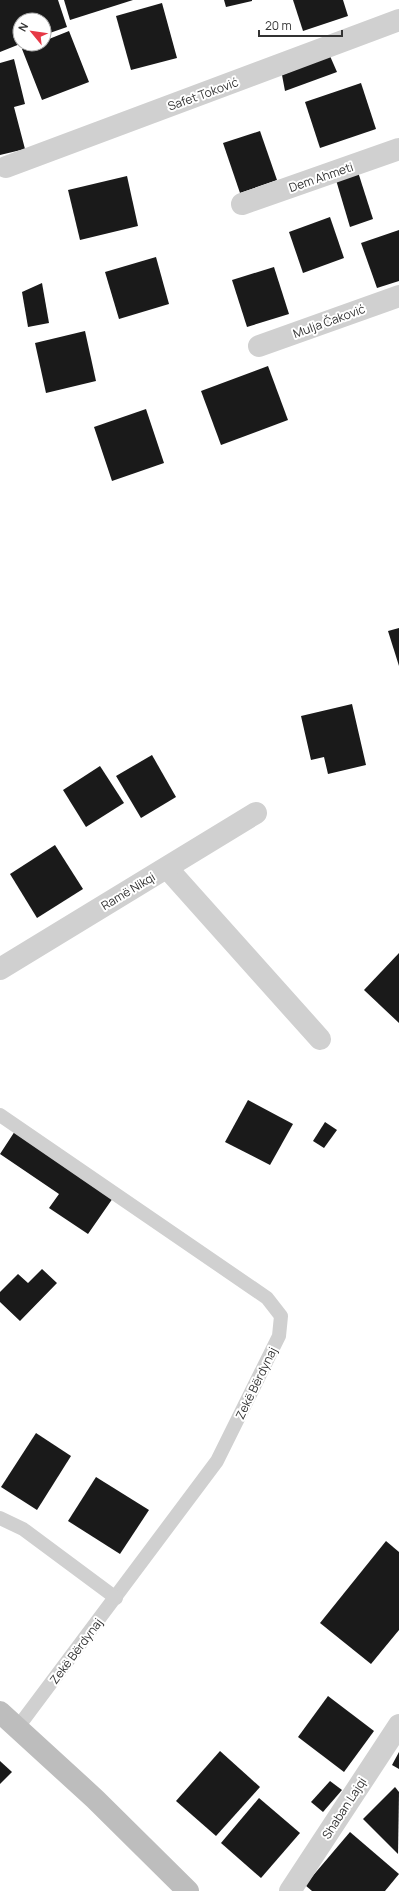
<svg xmlns="http://www.w3.org/2000/svg" width="399" height="1891" font-family="Manrope,sans-serif">
	<style>
		.building { fill: #1a1a1a }
		.lines { fill: none; stroke-linecap: round; stroke-linejoin: round }
		.service { stroke: #d0d0d0; stroke-width: 14 }
		.minor { stroke: #d0d0d0; stroke-width: 22 }
		.secondary { stroke: #bdbdbd; stroke-width: 22 }
		.labels { text-anchor: middle; dominant-baseline: central; stroke-width: 4; stroke-linejoin: round; paint-order: stroke }
		.street-label { font-size: 12px; fill: #333; stroke: #fff }
	</style>
	<rect width="100%" height="100%" fill="#fff"/>
	<g class="building">
		<polygon points="0,0 58,0 67,27 44,35 44,20 20,20 20,44 0,52"/>
		<polygon points="64,0 133,0 70,20"/>
		<polygon points="224,0 252,0 252,1 226,7"/>
		<polygon points="293,0 343,0 348,16 303,31"/>
		<polygon points="162,3 177,58 131,70 116,16"/>
		<polygon points="69,31 89,82 42,100 22,49 36,44 44,44 44,41"/>
		<polygon points="330,56 337,72 285,91 282,75"/>
		<polygon points="14,59 25,104 14,107 25,149 0,155 0,63"/>
		<polygon points="361,83 376,129 320,148 305,102"/>
		<polygon points="260,131 277,180 240,193 223,143"/>
		<polygon points="358,172 373,219 350,227 336,180"/>
		<polygon points="127,176 138,226 80,240 68,190"/>
		<polygon points="330,217 344,258 303,273 289,232"/>
		<polygon points="399,230 399,281 377,288 361,243"/>
		<polygon points="156,257 169,304 119,319 105,272"/>
		<polygon points="274,267 289,314 247,327 232,280"/>
		<polygon points="42,283 49,323 28,327 22,292"/>
		<polygon points="85,331 96,381 46,393 35,343"/>
		<polygon points="268,366 288,420 221,445 201,391"/>
		<polygon points="146,409 164,463 112,481 94,427"/>
		<polygon points="399,628 399,666 388,631"/>
		<polygon points="352,704 366,765 328,774 324,757 311,760 301,716"/>
		<polygon points="152,755 176,797 141,818 116,776"/>
		<polygon points="100,766 124,803 86,827 63,790"/>
		<polygon points="55,845 83,889 37,918 10,874"/>
		<polygon points="399,953 399,1023 364,990"/>
		<polygon points="248,1100 293,1124 270,1165 225,1142"/>
		<polygon points="325,1122 337,1130 324,1148 313,1141"/>
		<polygon points="15,1131 113,1198 88,1234 49,1208 59,1194 0,1154"/>
		<polygon points="42,1269 57,1283 20,1321 0,1302 0,1292 18,1274 28,1283"/>
		<polygon points="36,1433 71,1456 37,1510 1,1487"/>
		<polygon points="96,1477 149,1510 120,1554 68,1521"/>
		<polygon points="386,1541 399,1552 399,1630 371,1664 320,1623"/>
		<polygon points="328,1696 374,1731 344,1772 298,1737"/>
		<polygon points="220,1751 260,1787 216,1836 176,1801"/>
		<polygon points="399,1752 399,1769 392,1765"/>
		<polygon points="0,1761 12,1772 0,1784"/>
		<polygon points="330,1781 342,1790 323,1812 311,1802"/>
		<polygon points="395,1787 399,1792 398,1854 363,1819"/>
		<polygon points="259,1798 300,1833 261,1878 221,1843"/>
		<polygon points="350,1832 399,1874 385,1891 312,1891 305,1885"/>
	</g>
	<g class="lines">
		<g class="service">
			<polyline points="0,1115 267,1298 281,1316 279,1336 217,1461 18,1727"/>
			<polyline points="0,1518 23,1529 116,1598"/>
		</g>
		<g class="minor">
			<polyline points="6,167 399,20"/>
			<polyline points="242,204 399,149"/>
			<polyline points="259,346 399,296"/>
			<polyline points="167,868 320,1039"/>
			<polyline points="0,969 256,813"/>
			<polyline points="290,1891 399,1725"/>
		</g>
		<polyline class="secondary" points="0,1712 95,1799 188,1891"/>
	</g>
	<g class="labels">
		<g class="street-label">
			<text transform="translate(203 94) rotate(-20)">Safet Toković</text>
			<text transform="translate(321 177) rotate(-19)">Dem Ahmeti</text>
			<text transform="translate(329 321) rotate(-20)">Mulja Čaković</text>
			<text transform="translate(128 891) rotate(-31)">Ramë Nikqi</text>
			<text transform="translate(256 1383) rotate(-64)">Zekë Bërdynaj</text>
			<text transform="translate(76 1651) rotate(-53)">Zekë Bërdynaj</text>
			<text transform="translate(344 1808) rotate(-57)">Shaban Lajqi</text>
		</g>
	</g>
	<g transform="translate(32 32) rotate(299)"><circle r="19" fill="#ffffff" stroke="#adadad"/>
	<path d="M0-3L7 15L0 10L-7 15Z" fill="#e63946"/>
	<text y="-6" font-size="11" font-weight="bold" text-anchor="middle" fill="#333333">N</text>
	</g>
	<path d="M259 30v6h83v-6" fill="none" stroke="#333333" stroke-width="2"/>
	<text x="265" y="30" font-size="12" fill="#333333" stroke="#ffffff" stroke-width="3" paint-order="stroke">20 m</text>
</svg>
